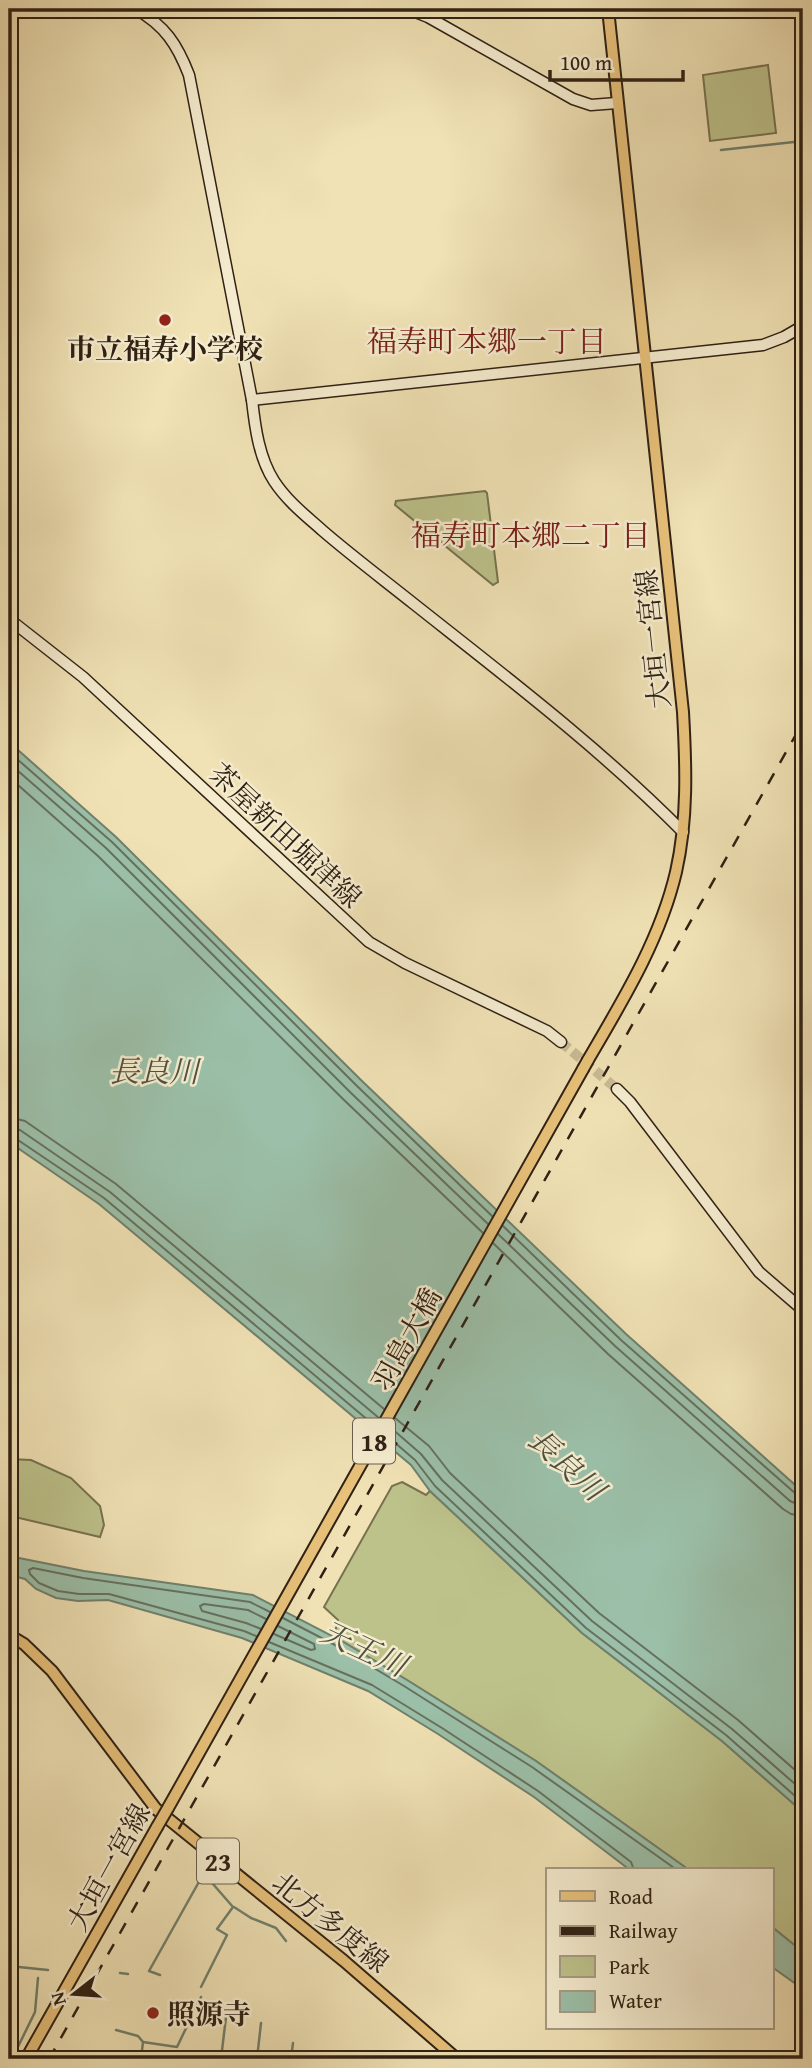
<svg xmlns="http://www.w3.org/2000/svg" width="812" height="2068" font-family="'Gentium Book Plus','Noto Serif JP',serif">
	<style>
		.green { fill: #bdc28b; stroke: #767250; stroke-width: 2 }
		.water { fill: #9bbfa8; stroke: #70806d; stroke-width: 2 }
		.lines { fill: none; stroke-linecap: round; stroke-linejoin: round }
		.shore { stroke: #65705e; stroke-width: 2 }
		.stream { stroke: #70806d; stroke-width: 2.5 }
		.secondary-tunnel { stroke: #c9bb95; stroke-width: 10; stroke-dasharray: 10 5; stroke-linecap: butt }
		.secondary-casing { stroke: #2f2114; stroke-width: 13 }
		.primary-casing { stroke: #2f2114; stroke-width: 14 }
		.secondary { stroke: #f5eccf; stroke-width: 10 }
		.primary { stroke: #e8c17a; stroke-width: 10 }
		.rail { stroke: #2f2114; stroke-width: 2.5; stroke-dasharray: 12 12; stroke-linecap: butt }
		.primary-bridge-casing { stroke: #2f2114; stroke-width: 14; stroke-linecap: butt }
		.primary-bridge { stroke: #e8c17a; stroke-width: 10 }
		.poi-dot { fill: #8f2418; stroke: #f5eccf; stroke-width: 2.5 }
		.labels { text-anchor: middle; dominant-baseline: central; stroke-width: 5; stroke-linejoin: round; paint-order: stroke }
		.shield { fill: #f5eccf; stroke: #6a5e4c; stroke-width: 2 }
		.shield-label { font-size: 26px; font-weight: bold; fill: #2f2114 }
		.poi-label { font-size: 28px; font-weight: bold; fill: #2f2114; stroke: #f5eccf }
		.street-label { font-size: 28px; fill: #2f2114; stroke: #f5eccf }
		.neighbourhood-label { font-size: 30px; fill: #7a1f14; stroke: #f5eccf }
		.water-label { font-size: 30px; font-style: italic; fill: #4f5040; stroke: #f5eccf }
	</style>
	<rect width="100%" height="100%" fill="#f0e2b5"/>
	<filter id="stains"><feTurbulence type="fractalNoise" baseFrequency=".00286" numOctaves="4"/><feColorMatrix values="0 0 0 0 .2 0 0 0 0 .09 0 0 0 0 .02 0 0 0 .5 -.17"/></filter>
	<radialGradient id="worn" r=".72"><stop offset=".6" stop-color="#630" stop-opacity="0"/><stop offset="1" stop-color="#630" stop-opacity=".3"/></radialGradient>
	<g class="green">
		<polygon points="768,65 776,133 710,141 703,75"/>
		<polygon points="485,491 487,493 498,582 493,585 395,505 396,501"/>
		<polygon points="9,1459 31,1460 71,1478 100,1506 104,1525 100,1537 15,1517 9,1518"/>
		<polygon points="402,1482 426,1495 430,1491 582,1633 722,1741 803,1812 803,1952 772,1927 772,1870 689,1870 536,1761 407,1680 340,1640 335,1632 338,1620 324,1607 392,1486"/>
	</g>
	<g class="water">
		<polygon points="9,742 116,837 361,1080 626,1334 803,1492 803,1812 722,1741 582,1633 430,1491 411,1465 99,1204 9,1142"/>
		<polygon points="9,1556 84,1571 253,1595 340,1640 407,1680 536,1761 689,1870 630,1870 534,1797 438,1734 368,1691 242,1638 108,1600 78,1601 56,1598 36,1589 25,1579 9,1575"/>
		<polygon points="772,1927 803,1952 803,1989 772,1967"/>
	</g>
	<g class="lines">
		<g class="shore">
			<polyline points="9,752 112,842 356,1085 492,1216"/>
			<polyline points="9,763 106,848 350,1092 488,1224"/>
			<polyline points="9,777 98,856 343,1099 483,1233"/>
			<polyline points="9,1117 25,1121 116,1184 384,1409"/>
			<polyline points="9,1128 20,1130 110,1192 379,1418"/>
			<polyline points="9,1137 15,1138 104,1198 375,1426"/>
			<polyline points="503,1226 621,1340 796,1494 803,1496"/>
			<polyline points="498,1234 615,1346 790,1501 797,1504 803,1505"/>
			<polyline points="493,1243 608,1354 783,1509 791,1514 803,1516"/>
			<polyline points="395,1418 429,1446 450,1473 599,1613 738,1720 803,1777"/>
			<polyline points="390,1427 421,1454 442,1480 592,1621 732,1729 803,1791"/>
			<polyline points="386,1435 415,1460 435,1486 586,1628 726,1735 803,1803"/>
			<polyline points="283,1618 337,1646 404,1686 532,1767 677,1870"/>
			<polyline points="261,1629 246,1623 202,1611 200,1606 204,1604 248,1610 266,1619"/>
			<polyline points="274,1634 311,1650 315,1649 314,1644 278,1626"/>
			<polyline points="256,1636 244,1631 109,1594 79,1594 58,1591 39,1583 30,1574 29,1570 33,1568 83,1578 250,1602 270,1612"/>
			<polyline points="269,1642 372,1685 442,1728 538,1791 631,1862 634,1870"/>
		</g>
		<g class="stream">
			<polyline points="721,150 803,141"/>
			<polyline points="234,1907 251,1918 276,1928 286,1941"/>
			<polyline points="9,1918 10,1906"/>
			<polyline points="9,1966 48,1970"/>
			<polyline points="120,1973 128,1974"/>
			<polyline points="160,1975 149,1971 200,1880 206,1876 233,1907 217,1929 227,1935 201,1987"/>
			<polyline points="116,2030 138,2036 143,2042"/>
			<polyline points="102,2053 140,2058"/>
			<polyline points="12,2059 35,2012 38,1978"/>
			<polyline points="141,2059 143,2042 177,2047 201,1997"/>
			<polyline points="221,2059 226,2017"/>
			<polyline points="257,2059 261,2023"/>
			<polyline points="291,2059 293,2043"/>
		</g>
		<polyline class="secondary-tunnel" points="561,1042 617,1089"/>
		<g class="secondary-casing">
			<g id="secondary">
				<path d="M136,9C165,26 177,44 189,75L252,400C255,427 259,458 274,481C287,501 305,515 323,531C352,556 384,580 414,604C505,676 601,749 683,832"/>
				<polyline points="408,9 428,17 573,99 591,105 617,103"/>
				<polyline points="150,17 158,9"/>
				<polyline points="252,400 763,345 784,337 803,326"/>
				<polyline points="9,619 83,677 369,942 405,963 547,1031 561,1042"/>
				<polyline points="617,1089 630,1102 759,1272 803,1310"/>
			</g>
		</g>
		<g class="primary-casing">
			<g id="primary">
				<path d="M588,1060C623,1000 660,940 676,872C688,819 686,765 683,712L608,9"/>
				<polyline points="9,1635 24,1644 52,1671 156,1809 344,1961 457,2059"/>
				<polyline points="168,1808 583,1069"/>
				<polyline points="26,2059 157,1827"/>
			</g>
		</g>
		<use href="#secondary" class="secondary"/>
		<use href="#primary" class="primary"/>
		<polyline class="rail" points="49,2059 803,722"/>
		<g class="primary-bridge-casing">
			<g id="primary-bridge">
				<polyline points="583,1069 588,1060"/>
				<polyline points="157,1827 168,1808"/>
			</g>
		</g>
		<use href="#primary-bridge" class="primary-bridge"/>
	</g>
	<g class="poi-dot">
		<circle cx="165" cy="320" r="7"/>
		<circle cx="153" cy="2013" r="7"/>
	</g>
	<g class="labels">
		<g class="shield">
			<rect x="353" y="1418.5" width="42" height="45" rx="5"/>
			<rect x="197" y="1838.5" width="42" height="45" rx="5"/>
		</g>
		<g class="shield-label">
			<text x="374" y="1441">18</text>
			<text x="218" y="1861">23</text>
		</g>
		<g class="poi-label">
			<text x="165" y="348">市立福寿小学校</text>
			<text x="167" y="2013" text-anchor="start">照源寺</text>
		</g>
		<g class="street-label">
			<text transform="translate(652 639) rotate(-96)">大垣一宮線</text>
			<text transform="translate(286 835) rotate(43)">茶屋新田堀津線</text>
			<text transform="translate(406 1339) rotate(-61)">羽島大橋</text>
			<text transform="translate(108 1867) rotate(-61)">大垣一宮線</text>
			<text transform="translate(331 1922) rotate(39)">北方多度線</text>
		</g>
		<g class="neighbourhood-label">
			<text x="487" y="341">福寿町本郷一丁目</text>
			<text x="531" y="535">福寿町本郷二丁目</text>
		</g>
		<g class="water-label">
			<text x="154" y="1071">長良川</text>
			<text transform="translate(567 1464) rotate(42)">長良川</text>
			<text transform="translate(364 1648) rotate(25)">天王川</text>
		</g>
	</g>
	<rect width="812" height="2068" fill="none" stroke="#f0e2b5" stroke-width="35"/>
	<rect x="10" y="10" width="791" height="2047" fill="none" stroke="#2f2114" stroke-width="3.5"/>
	<rect x="18" y="18" width="777" height="2033" fill="none" stroke="#2f2114" stroke-width="2"/>
	<rect x="546" y="1868" width="228" height="161" fill="#f5eccf" stroke="#a69b84" stroke-width="2"/>
	<rect x="560" y="1891" width="35" height="10" fill="#e8c17a" stroke="#a69b84" stroke-width="2"/>
	<text x="609" y="1904" font-size="21" fill="#2f2114">Road</text>
	<rect x="560" y="1926" width="35" height="10" fill="#2f2114" stroke="#a69b84" stroke-width="2"/>
	<text x="609" y="1938" font-size="21" fill="#2f2114">Railway</text>
	<rect x="560" y="1956" width="35" height="21" fill="#bdc28b" stroke="#a69b84" stroke-width="2"/>
	<text x="609" y="1974" font-size="21" fill="#2f2114">Park</text>
	<rect x="560" y="1991" width="35" height="21" fill="#9bbfa8" stroke="#a69b84" stroke-width="2"/>
	<text x="609" y="2008" font-size="21" fill="#2f2114">Water</text>
	<g transform="translate(74 1994) rotate(253)" stroke="#f5eccf" stroke-width="5" paint-order="stroke">
	<path d="M0-5L12 26L0 18L-12 26Z" fill="#2f2114"/>
	<text y="-10" font-size="19" font-weight="bold" text-anchor="middle" fill="#2f2114">N</text>
	</g>
	<path d="M550 70v10h133v-10" fill="none" stroke="#2f2114" stroke-width="3.5"/>
	<text x="560" y="70" font-size="21" fill="#2f2114" stroke="#f5eccf" stroke-width="5" paint-order="stroke">100 m</text>
	<rect width="100%" height="100%" filter="url(#stains)"/>
	<rect width="100%" height="100%" fill="url(#worn)"/>
</svg>
